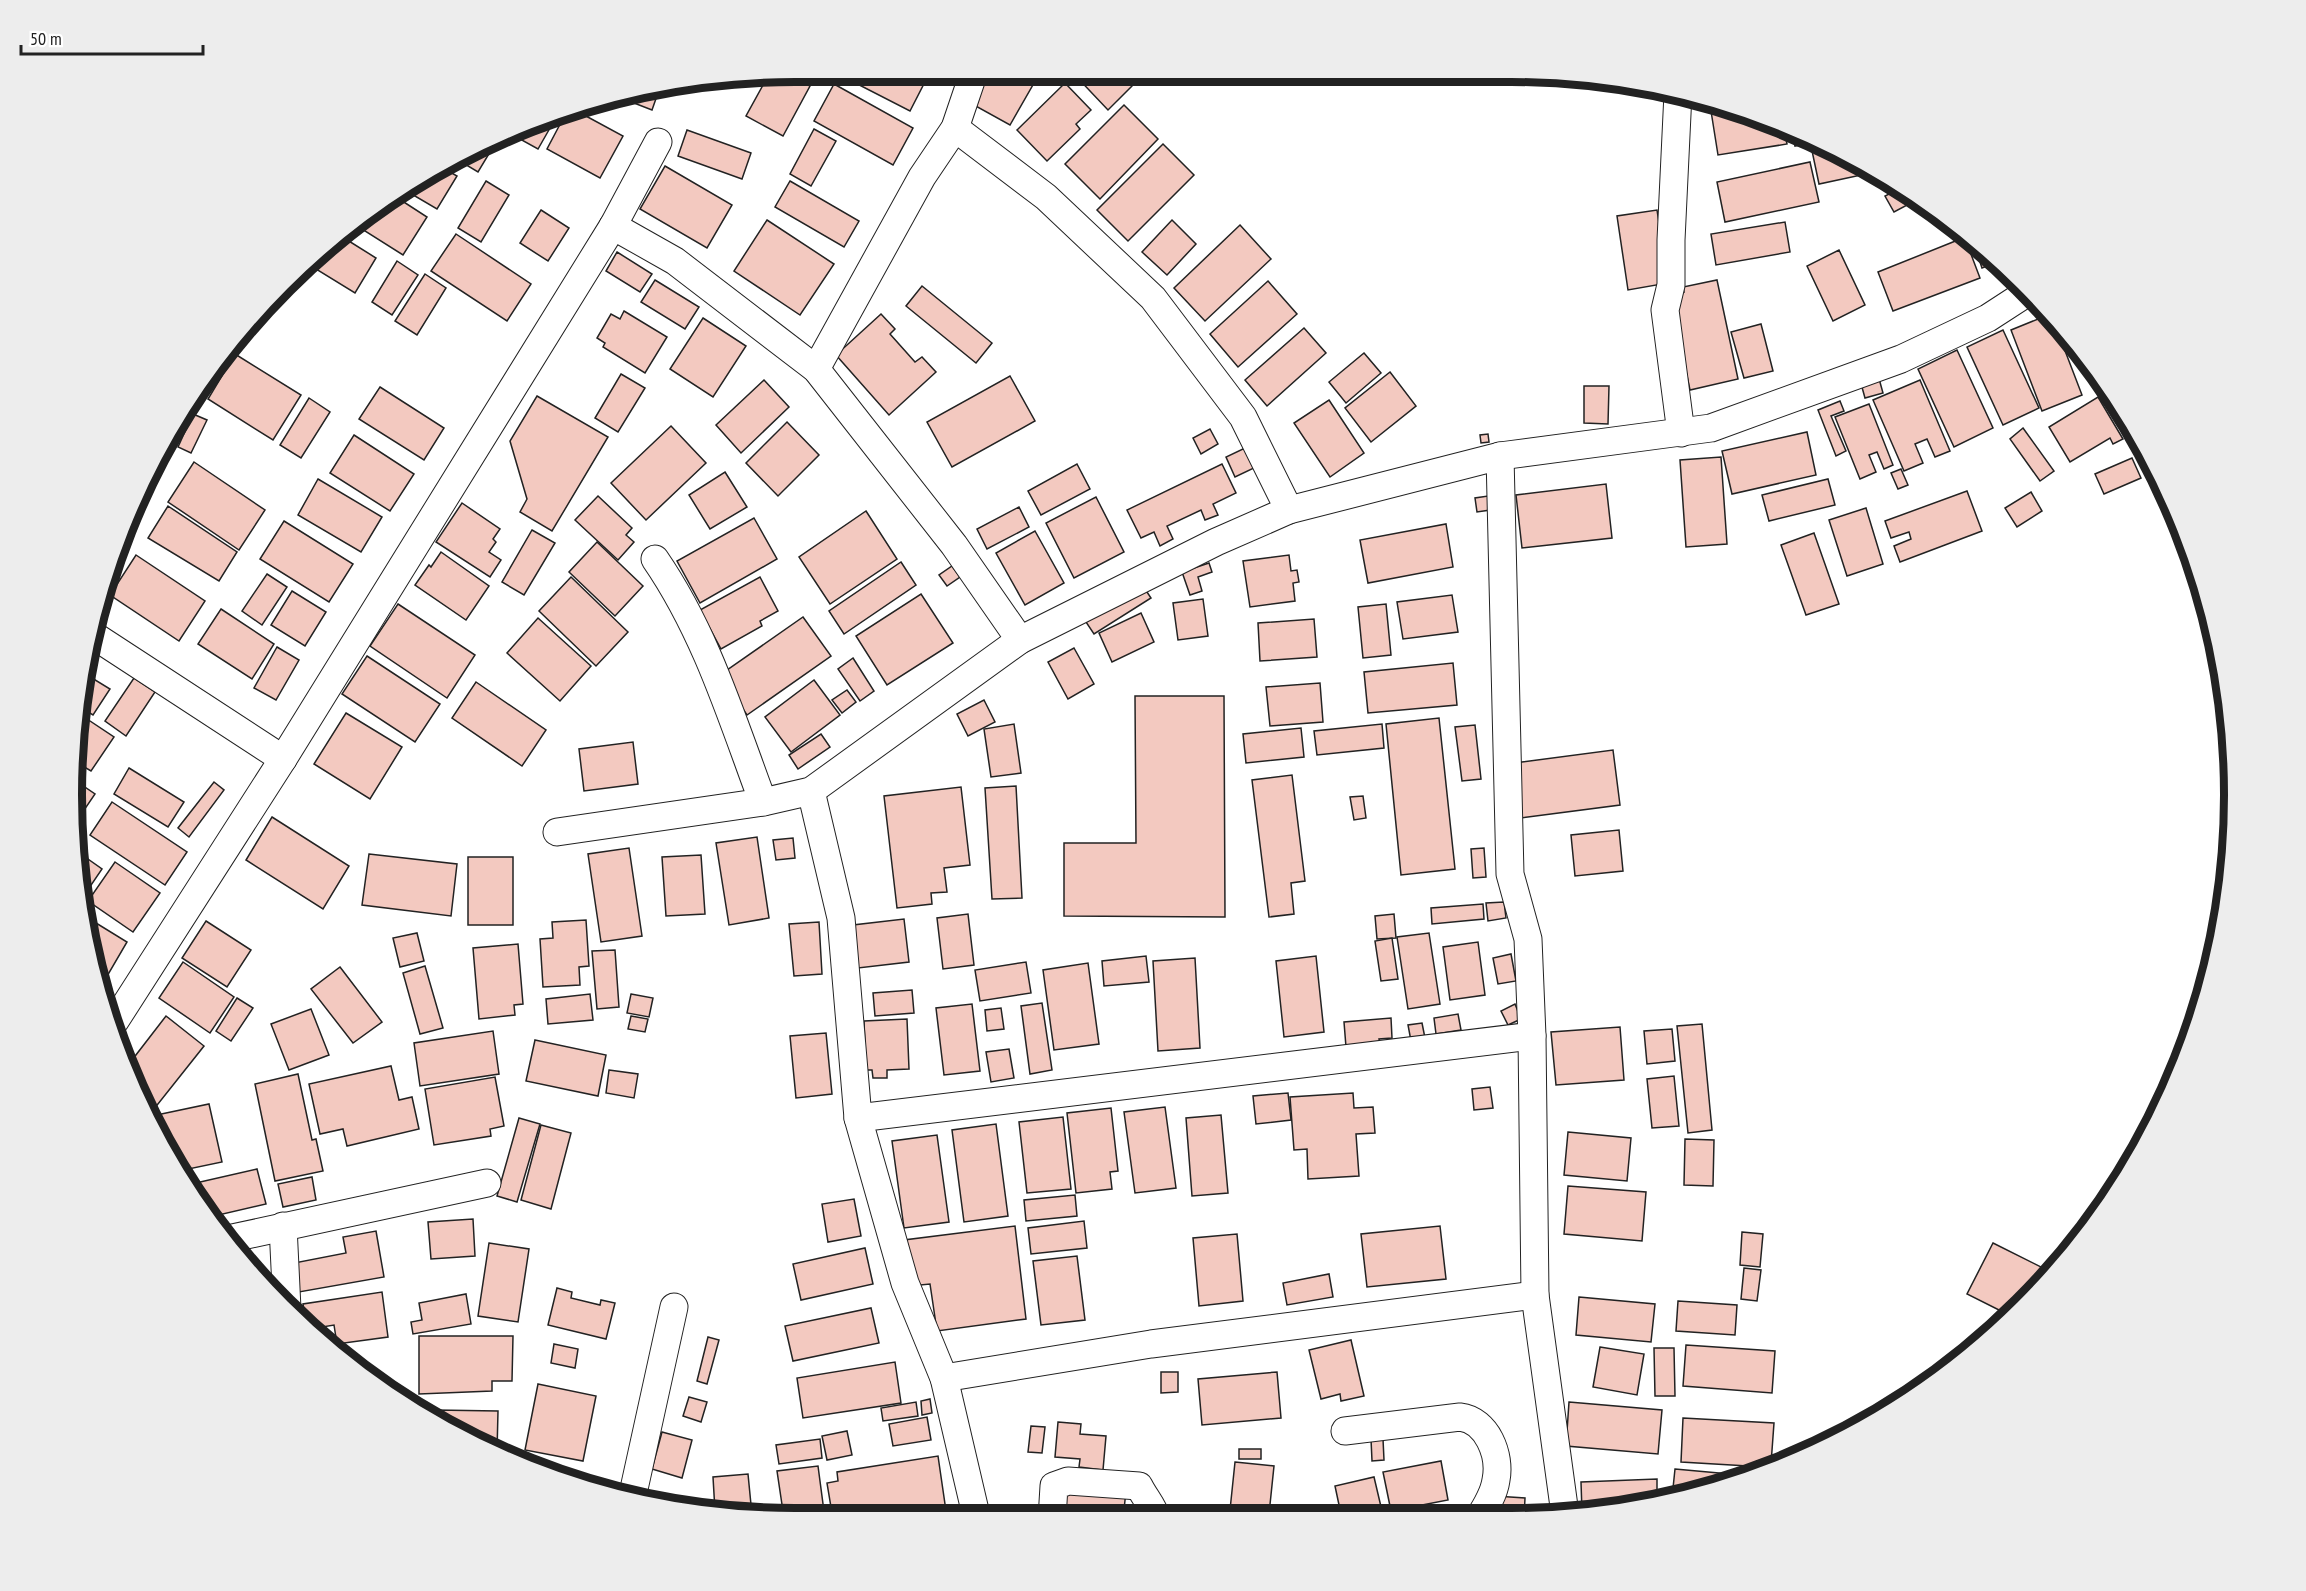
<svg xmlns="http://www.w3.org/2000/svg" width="2306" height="1591" font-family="'PT Sans Narrow',sans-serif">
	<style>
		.building { fill: #f3c9c0; stroke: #222; stroke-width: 1.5 }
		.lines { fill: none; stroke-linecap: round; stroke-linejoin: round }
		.minor-casing { stroke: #222; stroke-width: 29 }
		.minor { stroke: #fff; stroke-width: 27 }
		.rim { fill: none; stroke: #222; stroke-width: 8 }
	</style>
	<rect width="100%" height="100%" fill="#fff"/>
	<g class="building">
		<polygon points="792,72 816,72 811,82"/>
		<polygon points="834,72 930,72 910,111"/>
		<polygon points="990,72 1015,72 1034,83 1010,125 972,104"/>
		<polygon points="1072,72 1119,72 1132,86 1108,110"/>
		<polygon points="787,73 810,86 783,136 746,116 768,76"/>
		<polygon points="1065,83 1091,110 1076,124 1080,129 1047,161 1017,130"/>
		<polygon points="834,84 913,128 893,165 814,121"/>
		<polygon points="659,90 652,110 616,96 617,96"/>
		<polygon points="1124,105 1158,139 1100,199 1065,164"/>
		<polygon points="1732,108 1784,129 1787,144 1718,155 1711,111"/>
		<polygon points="573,109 623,136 600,178 547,149 567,111"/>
		<polygon points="558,114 538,149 509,133 518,127"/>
		<polygon points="814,129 836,141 811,186 790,174"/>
		<polygon points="687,130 751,153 742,179 678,156"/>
		<polygon points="1792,133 1814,142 1795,146"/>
		<polygon points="499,137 478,172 458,160"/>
		<polygon points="1163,144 1194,175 1128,241 1097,210"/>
		<polygon points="1818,144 1864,165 1866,174 1819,184 1811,146"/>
		<polygon points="1810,162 1819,202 1725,222 1717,182"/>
		<polygon points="665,166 732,205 707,248 640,209"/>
		<polygon points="443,168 457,176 437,209 403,189"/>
		<polygon points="486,181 509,195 481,242 458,228"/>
		<polygon points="790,181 859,221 844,247 775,207"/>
		<polygon points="1899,189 1907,196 1911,203 1894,212 1885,196"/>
		<polygon points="393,195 427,217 403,255 357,226"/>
		<polygon points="541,210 569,228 548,261 520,243"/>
		<polygon points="1657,210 1668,283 1628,290 1617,216"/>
		<polygon points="767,220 834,264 800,315 734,271"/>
		<polygon points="1172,220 1196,244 1167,275 1142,252"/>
		<polygon points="1785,222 1790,252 1716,265 1711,234"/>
		<polygon points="1240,225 1271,259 1205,321 1174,288"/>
		<polygon points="456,234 531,284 507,321 431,271"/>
		<polygon points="344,238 376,258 355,293 311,266"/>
		<polygon points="1963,238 1966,241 1980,278 1893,311 1878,272"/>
		<polygon points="1975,247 1995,263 1982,268"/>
		<polygon points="1839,250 1865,305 1833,321 1807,266"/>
		<polygon points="617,252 652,274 640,292 606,271"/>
		<polygon points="397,261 418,275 392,315 372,302"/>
		<polygon points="425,274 446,288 417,335 395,321"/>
		<polygon points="655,280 699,307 685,329 641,302"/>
		<polygon points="1717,280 1738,379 1690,390 1672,305 1677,293 1684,292 1683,287"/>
		<polygon points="1268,281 1297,314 1238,367 1210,334"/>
		<polygon points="922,286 992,343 976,363 906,306"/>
		<polygon points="624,311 667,337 645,373 603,347 605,343 597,338 611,314 620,319"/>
		<polygon points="881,314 895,329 890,334 915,362 922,357 936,372 889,415 836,355"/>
		<polygon points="2048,315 2054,322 2082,395 2042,411 2011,330"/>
		<polygon points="703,318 746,346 713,397 670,369"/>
		<polygon points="1761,324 1773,371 1744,378 1731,332"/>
		<polygon points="1304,328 1326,353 1267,406 1245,380"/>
		<polygon points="2003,330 2039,408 2003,425 1967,347"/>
		<polygon points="1957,350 1993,428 1954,447 1918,369"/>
		<polygon points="1364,353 1381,373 1346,403 1329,382"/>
		<polygon points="235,354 301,395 273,440 208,399"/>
		<polygon points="1390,372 1416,406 1371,442 1345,408"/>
		<polygon points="621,374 645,388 618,432 595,418"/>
		<polygon points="1878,375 1883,393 1865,398 1860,380"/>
		<polygon points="1010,376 1035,421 952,467 927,422"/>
		<polygon points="764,380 789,407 741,453 716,425"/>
		<polygon points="1920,380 1950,451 1935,457 1927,439 1915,444 1923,463 1904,471 1873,400"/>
		<polygon points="1584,386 1609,386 1608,424 1584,423"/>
		<polygon points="380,387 444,428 424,460 359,419"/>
		<polygon points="537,396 608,437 552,531 520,512 527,499 510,441"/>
		<polygon points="2098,397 2123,439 2113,444 2110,438 2070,462 2049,427"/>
		<polygon points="309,398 330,412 301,458 280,445"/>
		<polygon points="1329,400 1364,453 1330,477 1294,423"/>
		<polygon points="1840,401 1844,411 1831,416 1846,451 1836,456 1818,410"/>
		<polygon points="1869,404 1893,465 1884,469 1877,452 1869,455 1876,472 1860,479 1835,417"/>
		<polygon points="193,414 207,420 191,453 178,447"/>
		<polygon points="787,422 819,455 778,496 746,463"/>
		<polygon points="671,426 706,463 646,520 611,483"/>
		<polygon points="2023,428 2054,471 2040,481 2010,439"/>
		<polygon points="1210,429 1218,444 1201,454 1193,438"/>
		<polygon points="1807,432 1816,475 1732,494 1722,451"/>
		<polygon points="1488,434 1489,442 1481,443 1480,435"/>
		<polygon points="354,435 414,474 390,511 330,473"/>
		<polygon points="1245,448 1254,468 1235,477 1226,457"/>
		<polygon points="1721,457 1727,544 1686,547 1680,460"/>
		<polygon points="2132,458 2141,478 2104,494 2095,474"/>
		<polygon points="194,462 265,510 239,550 168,502"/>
		<polygon points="1077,464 1090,489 1041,515 1028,491"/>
		<polygon points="1222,464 1236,493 1213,504 1218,515 1205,520 1201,510 1167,526 1173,539 1160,546 1154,532 1141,538 1127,510"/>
		<polygon points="1901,469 1908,485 1898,489 1891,473"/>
		<polygon points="725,472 747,507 710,529 689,495"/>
		<polygon points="318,479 382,517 361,552 298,515"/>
		<polygon points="1828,479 1835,505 1769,521 1762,495"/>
		<polygon points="1606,484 1612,538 1522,548 1516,495"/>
		<polygon points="1967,491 1982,531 1900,562 1894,546 1911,539 1909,532 1891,538 1885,521"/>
		<polygon points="2031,492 2042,511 2017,527 2005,508"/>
		<polygon points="598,496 632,528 626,535 634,542 618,560 575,520"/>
		<polygon points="1488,496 1490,510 1477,512 1475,498"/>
		<polygon points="1096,497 1124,552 1074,578 1046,523"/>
		<polygon points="462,503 500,529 493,539 496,542 489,552 501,560 490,577 436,542"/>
		<polygon points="168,506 237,552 219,581 148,538"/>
		<polygon points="1019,507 1029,527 987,549 977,529"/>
		<polygon points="1866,508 1883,564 1847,576 1829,520"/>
		<polygon points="866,511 897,559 830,604 799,557"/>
		<polygon points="754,518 777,559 700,603 677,561"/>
		<polygon points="284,521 353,564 329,602 260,559"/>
		<polygon points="1446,524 1453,567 1368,583 1360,540"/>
		<polygon points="532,530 555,543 524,595 502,582"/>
		<polygon points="1035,531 1064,583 1025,605 996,553"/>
		<polygon points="1814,533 1839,604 1806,615 1781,545"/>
		<polygon points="597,542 643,586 615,616 569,572"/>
		<polygon points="441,552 489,586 466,620 415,585 429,565 431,567"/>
		<polygon points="136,555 205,601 179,641 110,595"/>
		<polygon points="1289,555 1291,571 1297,570 1299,582 1293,583 1295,601 1250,607 1243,561"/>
		<polygon points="901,562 916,585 844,634 829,611"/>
		<polygon points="1209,563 1212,572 1198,577 1202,591 1190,595 1182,572"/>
		<polygon points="952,566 960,577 947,586 939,575"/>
		<polygon points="267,574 287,587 262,625 242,611"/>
		<polygon points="571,577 628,632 596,666 539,611"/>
		<polygon points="760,577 778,611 760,621 762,626 721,649 700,610"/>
		<polygon points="1143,586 1151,598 1094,634 1086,622"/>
		<polygon points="292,591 326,612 305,646 271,625"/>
		<polygon points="921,594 953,643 887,685 856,636"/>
		<polygon points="1452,595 1458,632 1403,639 1397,602"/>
		<polygon points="1203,599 1208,636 1178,640 1173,603"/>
		<polygon points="398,604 475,655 447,698 370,646"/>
		<polygon points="1386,604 1391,655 1363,658 1358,607"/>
		<polygon points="221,609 274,644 252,679 198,644"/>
		<polygon points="1141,613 1154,642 1112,662 1099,633"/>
		<polygon points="803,617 831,656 747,715 720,675"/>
		<polygon points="538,618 591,666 560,701 507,653"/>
		<polygon points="1314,619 1317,657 1260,661 1258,623"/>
		<polygon points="277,647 299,660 276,700 254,688"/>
		<polygon points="1074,648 1094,684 1068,699 1048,662"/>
		<polygon points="91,652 98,657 87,675 110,689 93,715 78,706"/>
		<polygon points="367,656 440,704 415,742 342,694"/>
		<polygon points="853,658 874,691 860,701 838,669"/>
		<polygon points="1453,663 1457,705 1368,713 1364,672"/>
		<polygon points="134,678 155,692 126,736 105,721"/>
		<polygon points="814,680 840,715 791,752 765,717"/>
		<polygon points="476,682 546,730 522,766 452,718"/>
		<polygon points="1320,683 1323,722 1270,726 1266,687"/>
		<polygon points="847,690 856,702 842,713 832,700"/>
		<polygon points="1135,696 1224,696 1225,917 1064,916 1064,843 1136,843"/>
		<polygon points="984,700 995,722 968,736 957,714"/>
		<polygon points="78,713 114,737 91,771 76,762"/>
		<polygon points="346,713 402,747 370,799 314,764"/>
		<polygon points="1439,718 1455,869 1401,875 1386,724"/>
		<polygon points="1014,724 1021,773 991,777 984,729"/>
		<polygon points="1382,724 1384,748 1317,755 1314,731"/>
		<polygon points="1475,725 1481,779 1462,781 1455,727"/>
		<polygon points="1301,728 1304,757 1246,763 1243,734"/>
		<polygon points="821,734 830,747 798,769 789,755"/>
		<polygon points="633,742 638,784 584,791 579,749"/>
		<polygon points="1613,750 1620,805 1521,818 1514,763"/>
		<polygon points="129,768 184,802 168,827 114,794"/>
		<polygon points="1292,775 1305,881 1291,883 1294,914 1269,917 1252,780"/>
		<polygon points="76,781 95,794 74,825"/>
		<polygon points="214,782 224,790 189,837 178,828"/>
		<polygon points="1016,786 1022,898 992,899 985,788"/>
		<polygon points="961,787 970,865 944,868 947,892 931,893 932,904 897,908 884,796"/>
		<polygon points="1363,796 1366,818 1354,820 1350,797"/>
		<polygon points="112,802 187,852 165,885 90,835"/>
		<polygon points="272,817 349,866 323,909 246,860"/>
		<polygon points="1619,830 1623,871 1575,876 1571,835"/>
		<polygon points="757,837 769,918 729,925 716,843"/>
		<polygon points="793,838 795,858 776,860 773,840"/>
		<polygon points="629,848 642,936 601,942 588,854"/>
		<polygon points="1484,848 1486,877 1473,878 1471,849"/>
		<polygon points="78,852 102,869 83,897 80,895 75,856"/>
		<polygon points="369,854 457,864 451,916 362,905"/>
		<polygon points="701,855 705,914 666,916 662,857"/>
		<rect x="468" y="857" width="45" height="68"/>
		<polygon points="115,862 160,893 133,932 88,901"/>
		<polygon points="1504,902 1506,918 1488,921 1486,903"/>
		<polygon points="1483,904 1484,919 1432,924 1431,908"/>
		<polygon points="968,914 974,965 943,969 937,918"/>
		<polygon points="1394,914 1396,938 1377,939 1375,916"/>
		<polygon points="83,915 127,942 106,978 98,973 86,936"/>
		<polygon points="904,919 909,962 858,968 853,925"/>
		<polygon points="586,920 589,966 579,967 580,985 543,987 540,939 553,938 552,922"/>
		<polygon points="206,921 251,950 227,987 182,958"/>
		<polygon points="819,922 822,974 794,976 789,924"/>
		<polygon points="417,933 424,961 400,967 393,938"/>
		<polygon points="1429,933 1440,1004 1408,1009 1397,937"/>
		<polygon points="1392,938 1398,979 1381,981 1375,941"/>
		<polygon points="1478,942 1485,995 1450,1000 1443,947"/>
		<polygon points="518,944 523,1004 514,1005 515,1015 479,1019 473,948"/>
		<polygon points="615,950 619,1007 597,1009 592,951"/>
		<polygon points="1511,954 1516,981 1498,984 1493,958"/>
		<polygon points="1146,956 1149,982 1104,986 1102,961"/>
		<polygon points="1316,956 1324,1032 1284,1037 1276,961"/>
		<polygon points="1195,958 1200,1048 1158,1051 1153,961"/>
		<polygon points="183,962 234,997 210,1033 159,998"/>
		<polygon points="1026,962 1031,993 980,1001 975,970"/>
		<polygon points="1088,963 1099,1044 1054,1050 1043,970"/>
		<polygon points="425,966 443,1028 420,1034 403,973"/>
		<polygon points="340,967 382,1022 353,1043 311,989"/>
		<polygon points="912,990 914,1013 875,1016 873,993"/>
		<polygon points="590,994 593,1020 548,1024 546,999"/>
		<polygon points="631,994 653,998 649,1017 627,1013"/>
		<polygon points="237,998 253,1008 231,1041 216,1031"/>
		<polygon points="1042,1003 1052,1070 1030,1074 1021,1006"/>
		<polygon points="972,1004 980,1071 944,1075 936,1008"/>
		<polygon points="1515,1004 1521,1019 1508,1025 1501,1011"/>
		<polygon points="1001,1008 1004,1029 987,1031 985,1010"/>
		<polygon points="311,1009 329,1055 289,1070 271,1024"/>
		<polygon points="1458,1014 1461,1030 1436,1034 1434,1018"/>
		<polygon points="166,1016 204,1046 154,1109 141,1099 129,1064"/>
		<polygon points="631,1016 648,1019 645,1032 628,1029"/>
		<polygon points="1391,1018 1392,1038 1379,1039 1380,1044 1346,1047 1344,1022"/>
		<polygon points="907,1019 909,1069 887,1070 887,1078 873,1078 872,1070 866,1070 864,1021"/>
		<polygon points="1422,1023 1425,1038 1411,1041 1408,1025"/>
		<polygon points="1702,1024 1712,1130 1688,1133 1677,1026"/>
		<polygon points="1620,1027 1624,1080 1556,1085 1551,1032"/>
		<polygon points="1672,1029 1675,1061 1647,1064 1644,1031"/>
		<polygon points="493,1031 499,1074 420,1086 414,1043"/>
		<polygon points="826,1033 832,1094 796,1098 790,1036"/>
		<polygon points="535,1040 606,1055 598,1096 526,1081"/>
		<polygon points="1009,1049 1014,1078 991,1082 986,1052"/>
		<polygon points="391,1066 399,1100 412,1097 419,1129 347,1146 343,1129 320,1134 309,1084"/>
		<polygon points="609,1070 638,1074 634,1098 606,1093"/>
		<polygon points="298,1074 312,1140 316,1139 323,1171 275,1181 255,1084"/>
		<polygon points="1674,1076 1679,1126 1652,1128 1647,1079"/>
		<polygon points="495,1077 504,1126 490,1129 491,1136 434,1145 425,1089"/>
		<polygon points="1490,1087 1493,1108 1474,1110 1472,1089"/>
		<polygon points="1288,1093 1291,1120 1256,1124 1253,1096"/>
		<polygon points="1353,1093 1354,1108 1373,1107 1375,1133 1356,1134 1359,1176 1308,1179 1307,1149 1294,1150 1290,1097"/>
		<polygon points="209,1104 222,1162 179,1171 147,1117"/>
		<polygon points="1165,1107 1176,1188 1135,1193 1124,1112"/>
		<polygon points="1111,1108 1118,1171 1110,1172 1112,1189 1076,1193 1067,1113"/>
		<polygon points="1221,1115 1228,1193 1192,1196 1186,1118"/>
		<polygon points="1063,1117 1071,1189 1027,1193 1019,1122"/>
		<polygon points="519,1118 540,1124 517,1202 497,1196"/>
		<polygon points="996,1124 1008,1216 964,1222 952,1130"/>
		<polygon points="541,1125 571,1133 551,1209 521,1200"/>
		<polygon points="1568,1132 1631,1138 1627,1181 1564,1175"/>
		<polygon points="937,1135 949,1222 904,1228 892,1141"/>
		<polygon points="1685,1139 1714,1140 1713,1186 1684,1185"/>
		<polygon points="257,1169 266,1204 210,1217 187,1185"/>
		<polygon points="312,1177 316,1200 283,1207 278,1184"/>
		<polygon points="1568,1186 1646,1192 1642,1241 1564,1234"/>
		<polygon points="1075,1195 1077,1216 1026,1221 1024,1200"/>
		<polygon points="854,1199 861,1236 828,1242 822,1204"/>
		<polygon points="473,1219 475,1256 431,1259 428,1222"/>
		<polygon points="1084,1221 1087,1248 1031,1254 1028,1228"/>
		<polygon points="1015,1226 1026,1319 937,1331 930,1284 910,1286 904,1240"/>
		<polygon points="1440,1226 1446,1279 1367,1287 1361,1234"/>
		<polygon points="376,1231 384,1277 299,1292 294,1263 346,1253 343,1237"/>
		<polygon points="1742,1232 1763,1234 1760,1267 1740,1265"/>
		<polygon points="1237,1234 1243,1301 1199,1306 1193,1238"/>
		<polygon points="489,1243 529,1249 518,1322 478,1316"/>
		<polygon points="1993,1243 2051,1272 2022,1307 2011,1316 1967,1294"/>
		<polygon points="865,1248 873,1284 801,1300 793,1264"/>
		<polygon points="1077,1256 1085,1320 1041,1325 1033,1261"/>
		<polygon points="1744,1268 1761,1270 1757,1301 1741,1299"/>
		<polygon points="1329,1274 1333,1297 1287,1305 1283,1283"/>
		<polygon points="557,1288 572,1292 571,1298 600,1305 601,1300 615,1303 606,1339 548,1325"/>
		<polygon points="382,1292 388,1337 337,1344 334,1325 310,1329 306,1325 303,1304"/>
		<polygon points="466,1294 471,1324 413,1334 411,1322 422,1320 419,1303"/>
		<polygon points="1579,1297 1655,1304 1651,1342 1576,1335"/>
		<polygon points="1678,1301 1737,1305 1735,1335 1676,1331"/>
		<polygon points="871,1308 879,1343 793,1361 785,1326"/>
		<polygon points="419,1336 513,1336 512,1381 492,1381 492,1391 419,1394"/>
		<polygon points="708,1337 719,1340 707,1384 697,1381"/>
		<polygon points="1351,1340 1364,1396 1341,1401 1340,1394 1321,1399 1309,1350"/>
		<polygon points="554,1344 578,1349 575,1368 551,1363"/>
		<polygon points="1686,1345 1775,1351 1772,1393 1683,1386"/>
		<polygon points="1600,1347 1644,1354 1637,1395 1593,1387"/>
		<polygon points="1654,1348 1674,1348 1675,1396 1655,1396"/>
		<polygon points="362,1361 364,1373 351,1363"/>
		<polygon points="895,1362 901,1403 803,1418 797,1378"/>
		<polygon points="1161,1372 1178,1372 1178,1392 1161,1393"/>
		<polygon points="1277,1372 1281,1418 1202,1425 1198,1379"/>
		<polygon points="538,1384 596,1396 583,1461 525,1450"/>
		<polygon points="689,1397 707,1402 701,1422 683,1416"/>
		<polygon points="930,1399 932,1413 922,1415 921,1401"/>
		<polygon points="916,1402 918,1416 883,1421 881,1408"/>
		<polygon points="1569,1402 1662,1410 1658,1454 1566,1446"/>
		<polygon points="435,1410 498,1411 497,1452 435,1419"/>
		<polygon points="927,1417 931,1440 893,1446 889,1424"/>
		<polygon points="1683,1418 1774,1423 1771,1464 1765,1467 1681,1462"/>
		<polygon points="1058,1422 1081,1424 1080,1434 1106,1436 1103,1470 1079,1467 1080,1459 1055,1457"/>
		<polygon points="1031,1426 1045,1427 1042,1453 1028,1452"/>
		<polygon points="847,1431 852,1455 827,1460 822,1436"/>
		<polygon points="662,1432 692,1440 682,1478 652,1469"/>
		<polygon points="820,1439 822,1458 779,1464 776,1445"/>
		<polygon points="1371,1439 1383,1439 1384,1460 1372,1461"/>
		<rect x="1239" y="1449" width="22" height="10"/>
		<polygon points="938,1456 946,1511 898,1519 833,1519 827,1483 838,1481 837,1472"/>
		<polygon points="1441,1461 1448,1500 1391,1511 1383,1472"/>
		<polygon points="1235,1462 1274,1466 1269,1514 1230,1510"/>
		<polygon points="818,1466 825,1519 784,1518 777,1471"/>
		<polygon points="1675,1469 1741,1475 1672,1498"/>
		<polygon points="748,1474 752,1515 715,1511 713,1477"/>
		<polygon points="1374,1477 1382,1511 1342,1519 1335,1486"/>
		<polygon points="1657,1479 1657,1503 1582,1512 1581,1482"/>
		<polygon points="1062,1485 1126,1491 1123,1519 1059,1519"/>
		<polygon points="1495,1496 1525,1498 1524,1518 1494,1519"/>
	</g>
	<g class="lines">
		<g class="minor-casing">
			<g id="minor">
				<polyline points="1678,93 1671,240 1671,285 1665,310 1681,433"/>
				<polyline points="955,128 1046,197 1153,298 1243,417 1289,510"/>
				<polyline points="613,226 675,261 816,369 954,545 1020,640"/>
				<polyline points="816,369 922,177 955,128 974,72"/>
				<polyline points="1500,456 1510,874 1528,939 1532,1036 1535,1295 1565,1514"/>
				<path d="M655,559C706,633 732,719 763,802"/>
				<polyline points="96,637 283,759"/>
				<polyline points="811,791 841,918 858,1118 1532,1036"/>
				<polyline points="557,832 763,802 811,791 1020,640 1216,542 1289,510 1500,456 1711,428 1901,359 1988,318 2028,292"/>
				<polyline points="115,1021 283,759 613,226 658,142"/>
				<polyline points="858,1118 905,1283 944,1378 977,1519"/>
				<polyline points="283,1226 287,1309"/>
				<polyline points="228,1239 487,1183"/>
				<polyline points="944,1378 1151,1344 1535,1295"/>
				<path d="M1345,1431L1460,1417C1487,1420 1501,1455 1496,1480C1494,1494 1486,1507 1478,1519"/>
				<polyline points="632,1498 674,1307"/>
				<path d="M1052,1519L1054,1486L1068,1481L1139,1486C1145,1498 1153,1506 1157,1519"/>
			</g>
		</g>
		<use href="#minor" class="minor"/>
	</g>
	<path d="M0 0H2306V1591H0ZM795 82H1511A713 713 0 0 1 2224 795V795A713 713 0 0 1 1511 1508H795A713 713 0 0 1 82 795V795A713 713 0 0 1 795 82Z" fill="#ededed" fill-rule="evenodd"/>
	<path class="rim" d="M795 82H1511A713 713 0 0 1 2224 795V795A713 713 0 0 1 1511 1508H795A713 713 0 0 1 82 795V795A713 713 0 0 1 795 82Z"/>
	<path d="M21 45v9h182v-9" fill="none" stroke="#222222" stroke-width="3"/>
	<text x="30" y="45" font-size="18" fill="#222222" stroke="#ffffff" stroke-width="4.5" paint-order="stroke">50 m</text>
</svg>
